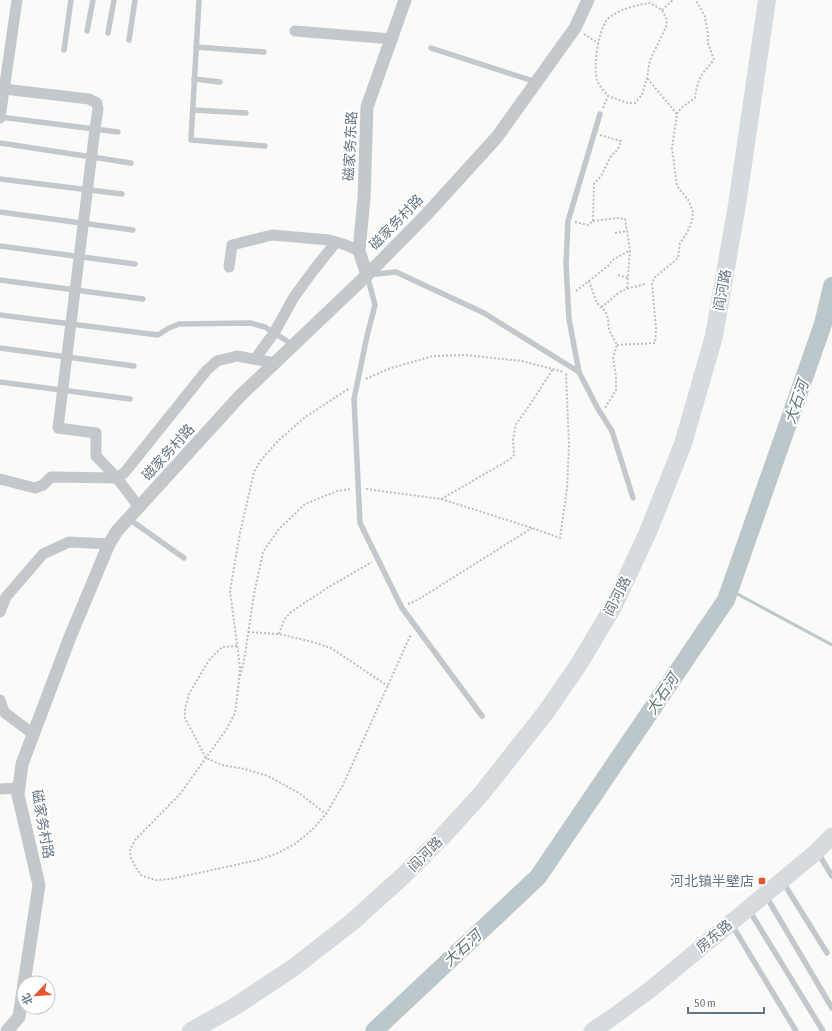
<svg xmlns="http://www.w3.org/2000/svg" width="832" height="1031" font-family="'Asap Condensed','Noto Sans SC',sans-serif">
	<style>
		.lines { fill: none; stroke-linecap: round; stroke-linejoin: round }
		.stream { stroke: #bbc7cb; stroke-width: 3 }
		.river { stroke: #bbc7cb; stroke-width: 18 }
		.path { stroke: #bbbfc2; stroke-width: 2; stroke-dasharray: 2 2; stroke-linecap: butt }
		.service { stroke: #c3c8cc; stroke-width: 5.5 }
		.minor { stroke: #c3c8cc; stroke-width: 11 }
		.tertiary { stroke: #c3c8cc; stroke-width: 13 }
		.primary { stroke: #d6dbdf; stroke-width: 17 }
		.trunk { stroke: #d6dbdf; stroke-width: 18 }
		.poi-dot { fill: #e4572e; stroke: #fff; stroke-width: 1.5 }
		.labels { text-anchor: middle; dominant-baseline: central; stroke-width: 4; stroke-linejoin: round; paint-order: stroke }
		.street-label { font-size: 14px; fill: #657683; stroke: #fff }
		.poi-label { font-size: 14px; fill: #657683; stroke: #fff; text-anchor: end }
		.water-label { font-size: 15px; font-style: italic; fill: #60757c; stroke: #fff }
	</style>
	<rect width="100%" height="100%" fill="#fafaf8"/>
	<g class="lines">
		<polyline class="stream" points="730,590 832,645"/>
		<polyline class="river" points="374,1031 538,877 726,600 823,324 832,286"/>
		<g class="path">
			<polyline points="662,10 673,0"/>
			<polyline points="584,34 598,43"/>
			<path d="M603,108L608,96C604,91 599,86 597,80C593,66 598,32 607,20C613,11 639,4 650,3L662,10L667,20L666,27L650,60L647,78L642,95L635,103H628L608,96"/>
			<path d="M677,114L681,108L695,98C697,80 702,73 714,60L708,43V35L705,17L696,0"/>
			<polyline points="593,221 616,218 625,219 630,250 627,289"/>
			<polyline points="575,222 588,225 593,221 594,184 601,176 611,156 618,149 621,141 600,135"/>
			<polyline points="615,233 627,231"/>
			<polyline points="618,275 628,278"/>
			<polyline points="589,281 597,303 605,311 608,318 609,330 617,345 613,358 616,376 616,390 605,408"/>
			<polyline points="576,291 608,266 614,259 629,251"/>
			<path d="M601,307C608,303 612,298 617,294C625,288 636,287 645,284"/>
			<polyline points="617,345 655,343 656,329 652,284 654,278 678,258 680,243 687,233 692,221 693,212 689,201 677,186 672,148 677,114 647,78"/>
			<polyline points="366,379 388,369 433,356 465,355 522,361 564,372"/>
			<polyline points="348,389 304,418 279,440 261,460 254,472 240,533 230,591 240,667 239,681 235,713 226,730 180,794 135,840 130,850 131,858 136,868 142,876 156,880 171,879 258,860 278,853 295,844 312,830 326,814 343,785 411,634"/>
			<polyline points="366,489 441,499 532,528 560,538 567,489 569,445 566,373"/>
			<polyline points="441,499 509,460 514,455 513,440 516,424 527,409 553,369"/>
			<polyline points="408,604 419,599 532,528"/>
			<polyline points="248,632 279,634 313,642 331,648 388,686"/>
			<polyline points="279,634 284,620 291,612 327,588 372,562"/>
			<polyline points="237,646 222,647 210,659 197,680 189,694 185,709 185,718 206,758 222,765 245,769 268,776 299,793 326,814"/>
			<polyline points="240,676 244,661 254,594 263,552 279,529 305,504 337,491 352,489"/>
		</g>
		<g class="service">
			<polyline points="199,0 191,140 265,146"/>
			<polyline points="87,31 93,0"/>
			<polyline points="108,33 114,0"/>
			<polyline points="129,40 135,0"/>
			<polyline points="196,47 264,52"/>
			<polyline points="431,48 536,82"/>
			<polyline points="64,50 71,0"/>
			<polyline points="194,79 220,82"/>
			<polyline points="193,110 246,113"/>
			<polyline points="0,117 118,132"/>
			<polyline points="0,143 131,163"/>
			<polyline points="0,179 122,194"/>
			<polyline points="0,212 133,230"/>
			<polyline points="0,246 135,264"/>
			<polyline points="0,280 143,299"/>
			<polyline points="0,315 158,335 169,328 179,324 250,323 265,327 293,345"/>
			<polyline points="0,348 134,366"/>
			<polyline points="579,372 569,319 566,264 568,221 600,114"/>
			<polyline points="0,382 130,399"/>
			<polyline points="129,519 184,558"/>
			<polyline points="482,716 402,608 360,523 354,399 367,336 375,305 367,275 396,272 484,313 579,372 598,409 612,431 633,498"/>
			<polyline points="818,853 832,876"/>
			<polyline points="783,882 827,953"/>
			<polyline points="766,896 832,1008"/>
			<polyline points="749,910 823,1031"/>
			<polyline points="732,925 796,1031"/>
		</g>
		<g class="minor">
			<polyline points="295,31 392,39"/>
			<polyline points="4,89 89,99 97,103 98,109 95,129 58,428 96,433 96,456 117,478 139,507"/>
			<polyline points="0,118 17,0"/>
			<polyline points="229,267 232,245 272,235 329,240 346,245 359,251"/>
			<polyline points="255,359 274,333 294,297 313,271 336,242"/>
			<polyline points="0,479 35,488 43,485 51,477 117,478 125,472 206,371 217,361 237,356 275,363"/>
			<polyline points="0,612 6,597 43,554 69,542 109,544"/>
			<polyline points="0,700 4,712 33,734"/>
			<polyline points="0,789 19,788"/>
		</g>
		<g class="tertiary">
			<polyline points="367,275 359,251 364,198 367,107 405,0"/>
			<polyline points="7,1031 19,1017 39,885 18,795 22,764 70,637 109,544 117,531 239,397 367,275 426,215 497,137 575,28 588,0"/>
		</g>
		<polyline class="primary" points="592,1031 613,1017 651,989 815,853 832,836"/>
		<polyline class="trunk" points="191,1031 234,1007 293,968 352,922 403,876 442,837 482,793 546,712 579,664 613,607 648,532 683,444 714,336 737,205 767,0"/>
	</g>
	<rect class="poi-dot" x="758" y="877" width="8" height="8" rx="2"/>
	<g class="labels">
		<g class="street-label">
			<text transform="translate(350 146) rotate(-87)">磁家务东路</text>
			<text transform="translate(396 222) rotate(-46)">磁家务村路</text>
			<text transform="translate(722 290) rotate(-80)">阎河路</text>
			<text transform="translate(168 452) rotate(-48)">磁家务村路</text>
			<text transform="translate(617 596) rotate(-63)">阎河路</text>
			<text transform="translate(43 824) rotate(80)">磁家务村路</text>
			<text transform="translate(425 854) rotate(-45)">阎河路</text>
			<text transform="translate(714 936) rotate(-40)">房东路</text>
		</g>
		<g class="poi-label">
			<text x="754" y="881">河北镇半壁店</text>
		</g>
		<g class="water-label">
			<text transform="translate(796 402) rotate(-71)">大石河</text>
			<text transform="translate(662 694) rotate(-56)">大石河</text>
			<text transform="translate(462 948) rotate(-43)">大石河</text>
		</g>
	</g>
	<g transform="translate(36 995) rotate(245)"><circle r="19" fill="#ffffff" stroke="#c1c8cd"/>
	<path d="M0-3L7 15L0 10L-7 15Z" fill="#e4572e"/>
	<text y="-6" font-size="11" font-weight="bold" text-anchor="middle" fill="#657683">北</text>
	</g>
	<path d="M688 1007v6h76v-6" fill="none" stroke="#657683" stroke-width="2"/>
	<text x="694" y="1007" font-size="12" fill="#657683" stroke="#ffffff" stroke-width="3" paint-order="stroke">50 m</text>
</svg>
